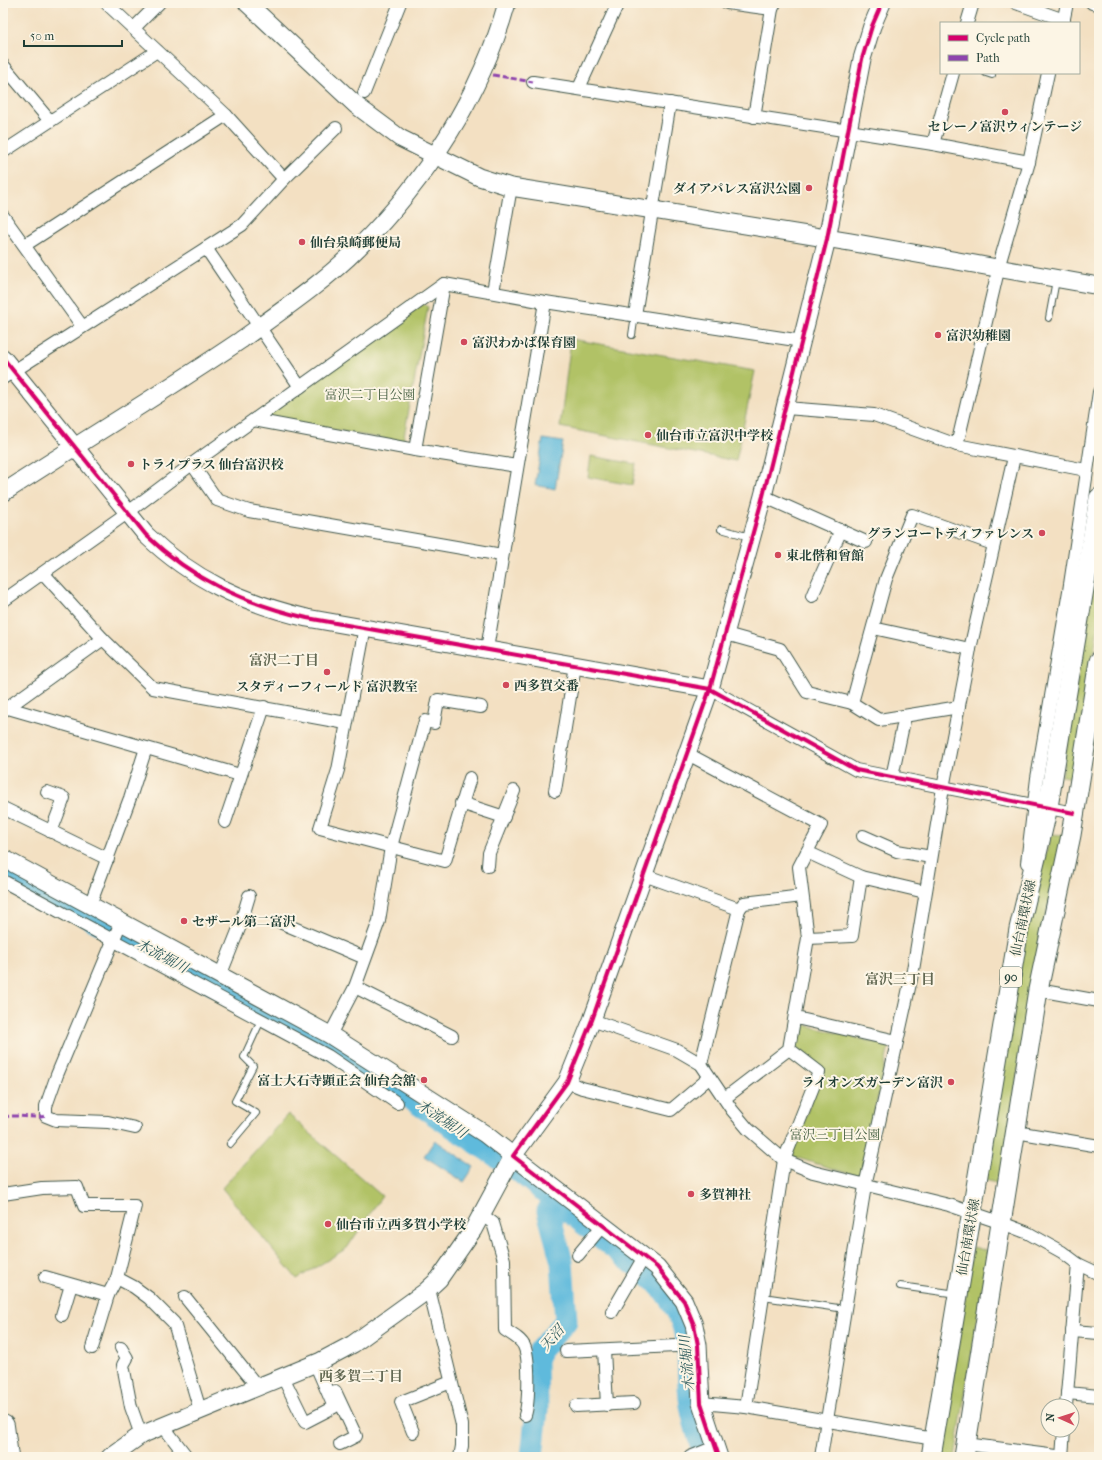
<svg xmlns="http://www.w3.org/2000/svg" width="1102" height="1460" font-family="'IM FELL French Canon','Noto Serif JP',serif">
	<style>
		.green { fill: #b1c266; stroke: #68804d }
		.water { fill: #5ebadc; stroke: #3e7c88 }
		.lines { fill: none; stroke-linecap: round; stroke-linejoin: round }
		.river { stroke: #5ebadc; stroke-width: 23 }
		.lane-casing { stroke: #3f5549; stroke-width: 8 }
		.street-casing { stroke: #3f5549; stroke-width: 14 }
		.secondary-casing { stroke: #3f5549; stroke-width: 19 }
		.primary-casing { stroke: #3f5549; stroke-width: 21 }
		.highway-casing { stroke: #3f5549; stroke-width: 24 }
		.lane { stroke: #fff; stroke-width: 6 }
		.street { stroke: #fff; stroke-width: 12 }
		.secondary { stroke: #fff; stroke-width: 17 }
		.primary { stroke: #fff; stroke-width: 19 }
		.highway { stroke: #fff; stroke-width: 22 }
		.quiet { stroke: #8e44ad; stroke-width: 3; stroke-dasharray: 6 3; stroke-linecap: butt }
		.cycleway-casing { stroke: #fcf5e5; stroke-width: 6 }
		.cycleway { stroke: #d6006c; stroke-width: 4 }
		.poi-dot { fill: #d1495b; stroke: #fcf5e5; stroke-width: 1.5 }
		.labels { text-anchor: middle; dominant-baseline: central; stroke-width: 4; stroke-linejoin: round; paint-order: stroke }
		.shield { fill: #fcf5e5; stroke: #617469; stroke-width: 1 }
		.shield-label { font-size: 12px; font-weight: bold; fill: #1f3d34 }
		.poi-label { font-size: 13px; font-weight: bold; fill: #1f3d34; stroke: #fcf5e5; text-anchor: start }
		.park-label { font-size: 13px; fill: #445e40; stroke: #fcf5e5 }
		.street-label { font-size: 13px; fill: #1f3d34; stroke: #fcf5e5 }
		.neighbourhood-label { font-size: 14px; font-weight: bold; fill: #626852; stroke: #fcf5e5 }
		.water-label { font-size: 14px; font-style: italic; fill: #2f5c5e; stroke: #fcf5e5 }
	</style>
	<rect width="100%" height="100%" fill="#fcf5e5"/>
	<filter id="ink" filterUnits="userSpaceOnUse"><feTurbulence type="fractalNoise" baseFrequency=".025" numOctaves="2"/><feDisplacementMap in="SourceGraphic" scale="8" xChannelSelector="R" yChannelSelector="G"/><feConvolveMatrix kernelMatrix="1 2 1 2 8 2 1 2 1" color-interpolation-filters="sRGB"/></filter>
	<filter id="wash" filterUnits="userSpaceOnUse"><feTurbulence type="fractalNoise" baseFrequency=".012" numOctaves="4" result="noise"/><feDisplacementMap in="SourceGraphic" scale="16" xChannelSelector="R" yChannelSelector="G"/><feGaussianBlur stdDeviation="0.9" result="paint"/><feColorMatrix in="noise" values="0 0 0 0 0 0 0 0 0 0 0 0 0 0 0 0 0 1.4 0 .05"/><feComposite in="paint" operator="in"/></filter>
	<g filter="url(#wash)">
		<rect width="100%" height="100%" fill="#f3e0c2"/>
		<g class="green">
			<polygon points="423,304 428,307 403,442 268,419 267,415"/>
			<polygon points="571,339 755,371 736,461 560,427"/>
			<polygon points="591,456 636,464 632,485 588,477"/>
			<polygon points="1099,544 1099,621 1073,778 1062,776"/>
			<polygon points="1051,834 1063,835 1053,889 1039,939 1000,1184 985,1180 1019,959"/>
			<polygon points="801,1024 889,1046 860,1177 791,1156 823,1069 794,1047"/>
			<polygon points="288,1114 382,1196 347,1248 297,1279 222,1188"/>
			<polygon points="973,1247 988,1251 955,1457 941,1457"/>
		</g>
		<g class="water">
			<polygon points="543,439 563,442 555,489 535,485"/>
			<polygon points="435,1140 474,1167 464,1182 424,1156"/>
		</g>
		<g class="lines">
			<g class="river">
				<path d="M3,871L312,1037L389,1084L519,1171L633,1263C665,1283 686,1315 688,1352C689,1368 688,1383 690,1398C692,1418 699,1438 705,1457"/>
				<polyline points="532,1457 537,1409 536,1360 540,1350 566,1321 562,1262 548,1211 561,1203"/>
			</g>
		</g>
	</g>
	<g filter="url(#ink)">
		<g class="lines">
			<g class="lane-casing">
				<g id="lane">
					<polyline points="986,73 992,75"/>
					<polyline points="1049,318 1056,280"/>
					<polyline points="632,335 635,315"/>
					<polyline points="721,529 750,537"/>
					<polyline points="230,1144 256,1113 235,1101 253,1066 244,1057 262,1018"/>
					<polyline points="900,1286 957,1294"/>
					<polyline points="763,1297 845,1309"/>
				</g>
			</g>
			<g class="street-casing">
				<g id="street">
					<polyline points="106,3 226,115 284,179"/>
					<polyline points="727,3 772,9"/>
					<polyline points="1016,3 1064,20"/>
					<polyline points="1092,3 1099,4"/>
					<polyline points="967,23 973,3"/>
					<polyline points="1063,23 1067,3"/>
					<polyline points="134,28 159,3"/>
					<polyline points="3,65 50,121"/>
					<polyline points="533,82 933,144 1029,162"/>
					<polyline points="579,88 618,3"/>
					<polyline points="364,93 400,3"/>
					<polyline points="754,117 772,9 775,3"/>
					<polyline points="933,144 953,73"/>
					<polyline points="3,152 157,51"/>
					<polyline points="3,216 82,326"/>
					<polyline points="25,245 226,115"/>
					<polyline points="206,248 300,387"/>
					<polyline points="493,292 511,187"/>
					<polyline points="635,315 670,103"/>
					<polyline points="3,378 242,225 284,179 336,128"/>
					<polyline points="786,408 874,415 957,445 1086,470"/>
					<polyline points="254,420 415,450 517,466"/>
					<polyline points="957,445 1001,258 1029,162 1048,73"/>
					<polyline points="415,450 444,284"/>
					<polyline points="192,464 217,500 249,511 502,555"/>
					<polyline points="763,496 866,542"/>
					<polyline points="43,573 103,639 153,688 346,723"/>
					<polyline points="812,596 841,530"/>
					<polyline points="3,601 127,513 192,464 444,284 545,302 802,341"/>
					<polyline points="365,627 338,770 320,828 445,861 470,778"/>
					<polyline points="873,628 970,649"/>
					<polyline points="726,634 780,649 807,692 852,703 879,720 959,707"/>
					<polyline points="487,649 545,302"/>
					<polyline points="710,689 856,770 1074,813"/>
					<polyline points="852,703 886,579 912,515 993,544"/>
					<polyline points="8,708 240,775"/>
					<polyline points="4,710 103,639"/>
					<polyline points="688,754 821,825 799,867 808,938 789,1049 725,1098"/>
					<polyline points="892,777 905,716"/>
					<polyline points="555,791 575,665"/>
					<polyline points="47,792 64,798 51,832"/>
					<polyline points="461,803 504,817"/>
					<polyline points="3,808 108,859"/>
					<polyline points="225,822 264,707"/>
					<polyline points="863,836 897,851 931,857"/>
					<polyline points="807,852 861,877 925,892"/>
					<polyline points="1027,863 1037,778 1069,591 1099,392"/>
					<polyline points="488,866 489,853 514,791"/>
					<polyline points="644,875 739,909 744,903 802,896"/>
					<polyline points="3,881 328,1056 397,1103"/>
					<polyline points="90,905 130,798 146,748"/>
					<polyline points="121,922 57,1075 46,1106 46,1116 56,1120 108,1122 135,1128"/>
					<polyline points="282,923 365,958"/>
					<polyline points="808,938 852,936 861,877"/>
					<polyline points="220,976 240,926 249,896"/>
					<polyline points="355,987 452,1036"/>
					<polyline points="1038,990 1099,1001"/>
					<polyline points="796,1018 897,1041"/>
					<polyline points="592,1020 677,1050 701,1064 732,1110 748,1129 784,1160 813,1172 949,1205 1002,1223 1028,1233 1062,1252 1078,1264 1099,1274"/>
					<polyline points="330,1035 355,987 379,921 391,847 425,721 434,723 438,700 481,707"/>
					<polyline points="701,1064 739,909"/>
					<polyline points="567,1082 582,1088 671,1110 709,1078"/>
					<polyline points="1016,1132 1099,1146"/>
					<polyline points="3,1194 42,1188 77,1187 84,1206 135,1206 117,1278 108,1295 92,1348"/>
					<path d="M481,1214L493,1223L504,1260L505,1330C511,1334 521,1339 524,1346C530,1358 529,1403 525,1415"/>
					<polyline points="578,1255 603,1225"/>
					<polyline points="45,1277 108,1295"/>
					<polyline points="117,1278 134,1287 149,1298 174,1323 200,1410"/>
					<polyline points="429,1289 462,1425 462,1446 460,1457"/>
					<polyline points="185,1297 257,1386"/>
					<polyline points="612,1312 644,1257"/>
					<polyline points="62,1315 71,1285"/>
					<polyline points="1072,1331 1099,1333"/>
					<polyline points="121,1348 127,1358 123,1365 131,1407 141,1435"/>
					<polyline points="604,1350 607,1405"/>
					<polyline points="566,1351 698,1345"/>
					<polyline points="282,1375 305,1422 334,1407 315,1363"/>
					<polyline points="335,1391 356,1436 340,1444"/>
					<polyline points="1067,1393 1099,1396"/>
					<polyline points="701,1403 746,1407 934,1439"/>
					<polyline points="576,1406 634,1403"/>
					<polyline points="1066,1406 1078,1264"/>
					<polyline points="746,1407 784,1160 819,1072 789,1049"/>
					<polyline points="163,1426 187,1457"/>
					<polyline points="413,1432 401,1402 451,1382"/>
					<polyline points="966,1444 1064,1457"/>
					<polyline points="690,1457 715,1447"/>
					<polyline points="821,1457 865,1186 913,970 943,788 970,649 1014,457"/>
					<polyline points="1062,1457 1064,1430"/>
				</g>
			</g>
			<g class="secondary-casing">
				<g id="secondary">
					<polyline points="247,3 357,106 400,138 479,177 511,187 549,193 850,242 1099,286"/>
					<path d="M3,358L146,535C193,580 244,603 307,618L710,689"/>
					<path d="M3,493C82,441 163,393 241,340C281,311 323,283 358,248C426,181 481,95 507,3"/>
					<polyline points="3,858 330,1035 485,1134 513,1156 473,1230 439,1279 425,1292 353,1344 321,1361 141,1435 110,1457"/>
					<polyline points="719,1457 701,1403 698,1345 694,1325 684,1301 657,1267 644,1257 513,1156 567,1082 592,1020 710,689 763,496 827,239 862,59 872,26 882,3"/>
				</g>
			</g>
			<g class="primary-casing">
				<g id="primary">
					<polyline points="931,1457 1019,929 1048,807 1099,498"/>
					<polyline points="964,1457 1038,990 1071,835 1099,661"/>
				</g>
			</g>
			<g class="highway-casing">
				<polyline id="highway" points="3,1426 7,1457"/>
			</g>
			<use href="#lane" class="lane"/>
			<use href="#street" class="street"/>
			<use href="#secondary" class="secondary"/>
			<use href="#primary" class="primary"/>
			<use href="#highway" class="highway"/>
			<g class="quiet">
				<polyline points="493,75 533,82"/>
				<path d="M3,1117C18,1114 31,1119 46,1116"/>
				<polyline points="3,1193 3,1194"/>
			</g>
			<g class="cycleway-casing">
				<g id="cycleway">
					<path d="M3,358L146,535C193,580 244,603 307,618L710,689L856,770L1074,813"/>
					<polyline points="719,1457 701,1403 698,1345 694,1325 684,1301 657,1267 644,1257 513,1156 567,1082 592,1020 710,689 763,496 827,239 862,59 872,26 882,3"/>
				</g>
			</g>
			<use href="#cycleway" class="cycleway"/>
		</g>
	</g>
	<g class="poi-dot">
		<circle cx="1005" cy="112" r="4"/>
		<circle cx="809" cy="188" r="4"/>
		<circle cx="302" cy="242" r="4"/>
		<circle cx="938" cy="335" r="4"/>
		<circle cx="464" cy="342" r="4"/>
		<circle cx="648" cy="435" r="4"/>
		<circle cx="131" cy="464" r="4"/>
		<circle cx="1042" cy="533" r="4"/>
		<circle cx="778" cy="555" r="4"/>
		<circle cx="327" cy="672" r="4"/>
		<circle cx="506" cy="685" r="4"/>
		<circle cx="184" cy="921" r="4"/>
		<circle cx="424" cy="1080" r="4"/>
		<circle cx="951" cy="1082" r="4"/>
		<circle cx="691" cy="1194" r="4"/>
		<circle cx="328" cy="1224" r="4"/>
	</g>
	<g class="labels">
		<rect class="shield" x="1000" y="967" width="22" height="20" rx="3"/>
		<g class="shield-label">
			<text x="1011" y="977">90</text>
		</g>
		<g class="poi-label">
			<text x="1005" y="126" text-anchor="middle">セレーノ富沢ウィンテージ</text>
			<text x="801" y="188" text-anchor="end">ダイアパレス富沢公園</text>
			<text x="310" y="242">仙台泉崎郵便局</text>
			<text x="946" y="335">富沢幼稚園</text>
			<text x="472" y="342">富沢わかば保育園</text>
			<text x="656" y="435">仙台市立富沢中学校</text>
			<text x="139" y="464">トライプラス 仙台富沢校</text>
			<text x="1034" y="533" text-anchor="end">グランコートディファレンス</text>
			<text x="786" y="555">東北偕和曾館</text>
			<text x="514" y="685">西多賀交番</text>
			<text x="327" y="686" text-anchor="middle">スタディーフィールド 富沢教室</text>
			<text x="192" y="921">セザール第二富沢</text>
			<text x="416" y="1080" text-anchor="end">富士大石寺顕正会 仙台会舘</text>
			<text x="943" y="1082" text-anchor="end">ライオンズガーデン富沢</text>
			<text x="699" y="1194">多賀神社</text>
			<text x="336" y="1224">仙台市立西多賀小学校</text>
		</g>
		<g class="park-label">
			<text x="370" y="394">富沢二丁目公園</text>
			<text x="835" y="1134">富沢三丁目公園</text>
		</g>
		<g class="street-label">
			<text transform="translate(1023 918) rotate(-78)">仙台南環状線</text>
			<text transform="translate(968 1237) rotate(-80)">仙台南環状線</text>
		</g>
		<g class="neighbourhood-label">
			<text x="284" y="660">富沢二丁目</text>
			<text x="900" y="979">富沢三丁目</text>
			<text x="361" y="1376">西多賀二丁目</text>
		</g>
		<g class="water-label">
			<text transform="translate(162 956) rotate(28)">木流堀川</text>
			<text transform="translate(442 1119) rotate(34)">木流堀川</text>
			<text transform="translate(552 1338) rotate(-49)">天沼</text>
			<text transform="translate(687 1363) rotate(-95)">木流堀川</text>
		</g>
	</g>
	<rect width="1102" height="1460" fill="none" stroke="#fcf5e5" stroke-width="16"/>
	<rect x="940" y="22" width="140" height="52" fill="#fcf5e5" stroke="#a4ab9e"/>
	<rect x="948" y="35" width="20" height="6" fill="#d6006c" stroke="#a4ab9e"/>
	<text x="976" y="42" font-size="12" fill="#1f3d34">Cycle path</text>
	<rect x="948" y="55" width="20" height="6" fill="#8e44ad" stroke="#a4ab9e"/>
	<text x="976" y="62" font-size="12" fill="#1f3d34">Path</text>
	<g transform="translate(1060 1418) rotate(273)"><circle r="19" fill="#fcf5e5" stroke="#a4ab9e"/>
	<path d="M0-3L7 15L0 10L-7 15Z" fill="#d1495b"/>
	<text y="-6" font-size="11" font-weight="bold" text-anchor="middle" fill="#1f3d34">N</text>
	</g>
	<path d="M24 40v6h98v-6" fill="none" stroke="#1f3d34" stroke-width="2"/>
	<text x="30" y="40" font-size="12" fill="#1f3d34" stroke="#fcf5e5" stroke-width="3" paint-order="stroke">50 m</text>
</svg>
